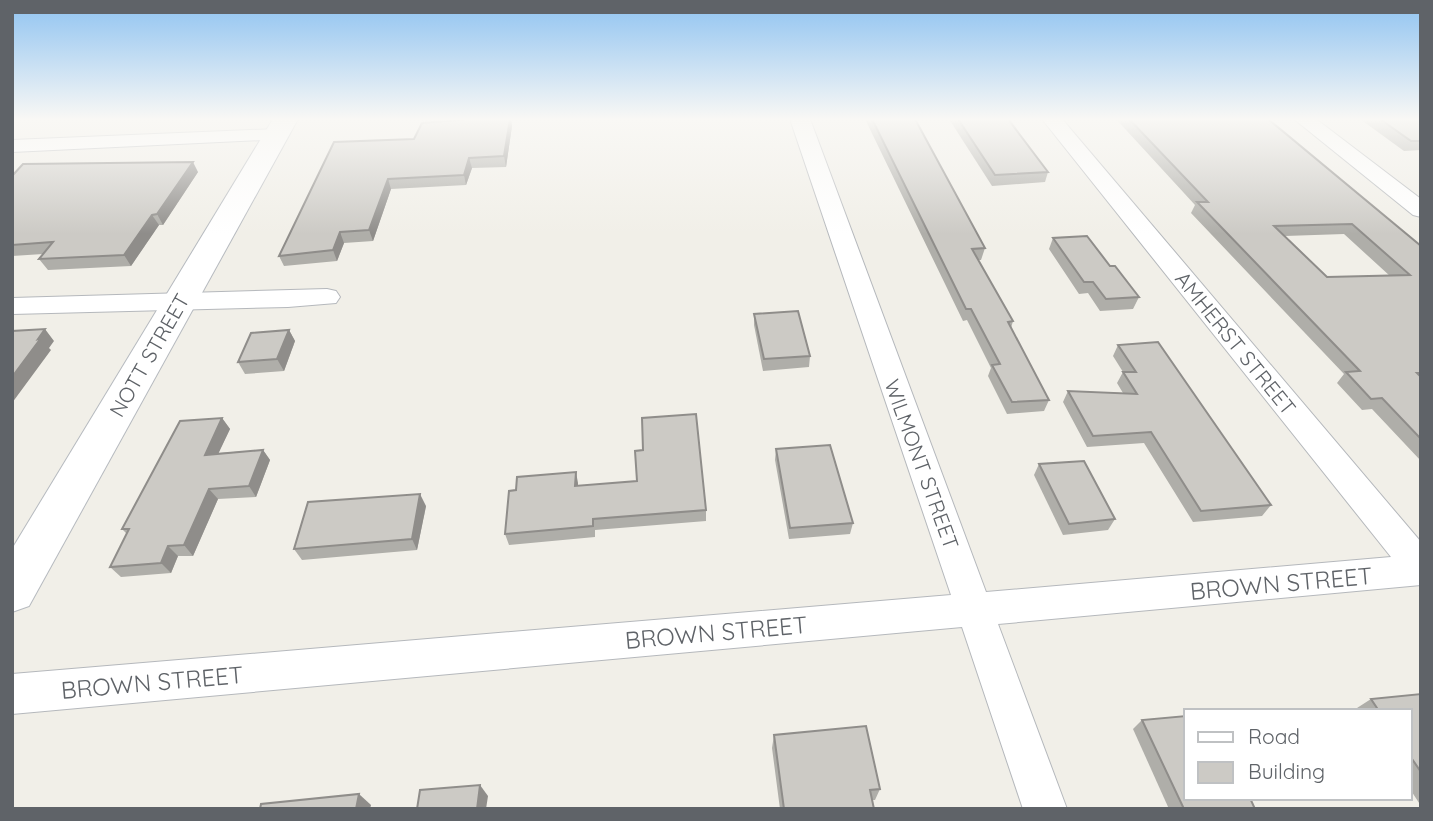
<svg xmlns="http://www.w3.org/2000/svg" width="1433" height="821" font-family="Quicksand,sans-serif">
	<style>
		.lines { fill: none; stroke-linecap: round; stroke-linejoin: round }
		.street-casing { stroke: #b5b8bc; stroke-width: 2 }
		.secondary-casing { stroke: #b6babf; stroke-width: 2 }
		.street { fill: #fff; fill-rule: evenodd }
		.secondary { fill: #fff; fill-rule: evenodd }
		.wall { fill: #afaea9; fill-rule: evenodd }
		.shaded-wall { fill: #8f8d8a }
		.building { fill: #cccac5; stroke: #8f8d8a; stroke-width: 2; fill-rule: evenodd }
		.labels { text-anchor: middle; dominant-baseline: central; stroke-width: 6; stroke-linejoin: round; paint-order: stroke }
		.street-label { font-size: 21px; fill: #5f6368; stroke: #fff }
		.near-street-label { font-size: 24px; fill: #5f6368; stroke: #fff }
	</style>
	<rect width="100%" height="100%" fill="#f1efe8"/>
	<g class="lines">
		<g class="street-casing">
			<g id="street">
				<polygon points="790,119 810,119 986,592 1391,557 1042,119 1062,119 1421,542 1421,585 998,624 1067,809 1023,809 962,627 12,714 12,674 951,595"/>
				<polygon points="1294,119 1316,119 1421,199 1421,217 1413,215"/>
				<polygon points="277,129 287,135 284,139 12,152 12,140"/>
				<polygon points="327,289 336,291 340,297 336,303 288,307 12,314 12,298"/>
			</g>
		</g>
		<g class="secondary-casing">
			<polygon id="secondary" points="273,119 298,119 29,606 12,612 12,549"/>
		</g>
		<use href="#street" class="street"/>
		<use href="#secondary" class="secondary"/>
	</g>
	<g class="wall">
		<polygon points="474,119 511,119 512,126 506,167 472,168 466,185 391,189 373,241 344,243 337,261 284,266 279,256 414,139"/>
		<polygon points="865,119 915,119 985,248 981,260 978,260 1013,321 1011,328 1049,400 1044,411 1007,414 988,376 991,368 967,320 963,321"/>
		<polygon points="949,119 1008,119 1048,172 1045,182 992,186"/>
		<path d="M1116,119H1268L1421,246V461L1372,409L1362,410L1337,383L1344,374L1191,213L1195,205ZM1344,234L1390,276L1327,277L1285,236Z"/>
		<polygon points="1360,119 1421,119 1421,150 1404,151"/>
		<polygon points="198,172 163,225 159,225 131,266 48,270 39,259 43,254 12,256 12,176"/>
		<polygon points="1053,238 1110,266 1139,297 1133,309 1100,311 1088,293 1079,294 1049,249"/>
		<polygon points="754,314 810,356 809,367 763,371 754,325"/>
		<polygon points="289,330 295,341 284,371 245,374 238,362"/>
		<polygon points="1118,345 1271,505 1262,516 1193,522 1144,443 1087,447 1063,402 1068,391 1123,393 1117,383 1123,372 1113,356"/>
		<polygon points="222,418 230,429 218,453 263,450 270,460 256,497 218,499 193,556 178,556 171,573 121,577 110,567 127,534 122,529"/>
		<polygon points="776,449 853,523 850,534 789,539 775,460"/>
		<polygon points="1039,464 1115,519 1108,530 1063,535 1034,475"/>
		<polygon points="578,483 578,486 706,510 706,521 595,530 595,537 509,545 505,534"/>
		<polygon points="426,506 417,550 302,560 294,549"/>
		<polygon points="1421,694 1421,806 1410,789 1410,711 1359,711 1357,708 1371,699"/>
		<polygon points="1142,720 1255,809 1169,809 1133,729"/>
		<polygon points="774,735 880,789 875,800 872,800 874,809 780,809 772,748"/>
	</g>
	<g class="shaded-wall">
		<polygon points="510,119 511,119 512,126 506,167 504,156"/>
		<polygon points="469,158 472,168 466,185 464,175"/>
		<polygon points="193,162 198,172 163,225 157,214"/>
		<polygon points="388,179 391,189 373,241 369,230"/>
		<polygon points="152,215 159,225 131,266 124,255"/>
		<polygon points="340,232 344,243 337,261 333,250"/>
		<polygon points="45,329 54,341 49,348 51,350 12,403 12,377"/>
		<polygon points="289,330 295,341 284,371 277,359"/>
		<polygon points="222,418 230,429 213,465 205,455"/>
		<polygon points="263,450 270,460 256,497 249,486"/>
		<polygon points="576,472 578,483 577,497 575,486"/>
		<polygon points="209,489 218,499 193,556 184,545"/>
		<polygon points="420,494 426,506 417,550 412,539"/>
		<polygon points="168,546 178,556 171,573 161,563"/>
		<polygon points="480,785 488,796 486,809 477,809"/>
		<polygon points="359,794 371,805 370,809 356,809"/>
	</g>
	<g class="building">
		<polygon points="474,119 510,119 504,156 469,158 464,175 388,179 369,230 340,232 333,250 279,256 334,142 414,139 422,123"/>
		<polygon points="872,119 915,119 985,248 972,249 1013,321 1008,322 1049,400 1012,402 992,365 1000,364 971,309 966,309"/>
		<polygon points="958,119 1008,119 1048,172 995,175"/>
		<path d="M1129,119H1268L1421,246V373H1417L1421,377V439L1382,398L1371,399L1346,372L1360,371L1197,202H1208ZM1352,224L1410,275L1327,277L1274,226Z"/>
		<polygon points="1380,119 1421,119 1421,141 1411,141"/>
		<polygon points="193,162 157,214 152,215 124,255 39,259 53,242 12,245 12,176 23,164"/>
		<polygon points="1087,236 1110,266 1115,266 1139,297 1106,299 1093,282 1084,282 1053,238"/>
		<polygon points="798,311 810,356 764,359 754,314"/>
		<polygon points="45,329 38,339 41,338 12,377 12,331"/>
		<polygon points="289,330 277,359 238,362 251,333"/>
		<polygon points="1158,342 1271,505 1201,511 1151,432 1093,436 1068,391 1137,394 1123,372 1136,372 1118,345"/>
		<polygon points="696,414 706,510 593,519 593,526 505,534 509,491 516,490 517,477 576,472 575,486 637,481 635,451 643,450 642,418"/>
		<polygon points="222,418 205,455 263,450 249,486 209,489 184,545 168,546 161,563 110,567 129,529 122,529 180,421"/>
		<polygon points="830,445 853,523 790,528 776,449"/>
		<polygon points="1084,461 1115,519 1069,524 1039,464"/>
		<polygon points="420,494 412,539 294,549 308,502"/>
		<polygon points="1421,694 1421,772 1410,756 1410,711 1379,711 1371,699"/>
		<polygon points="1186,716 1186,798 1250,798 1255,809 1184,809 1142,720"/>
		<polygon points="866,726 880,789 870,790 874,809 784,809 774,735"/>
		<polygon points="480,785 477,809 417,809 420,790"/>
		<polygon points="359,794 356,809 260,809 261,804"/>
	</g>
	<linearGradient id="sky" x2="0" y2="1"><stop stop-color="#8fc3f1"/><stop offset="0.51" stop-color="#f9f8f5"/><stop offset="1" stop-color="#f9f8f5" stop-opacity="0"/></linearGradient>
	<rect width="1433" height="234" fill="url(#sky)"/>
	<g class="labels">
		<g class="street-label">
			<text transform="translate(1236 343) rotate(51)">AMHERST STREET</text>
			<text transform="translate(149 355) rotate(-60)">NOTT STREET</text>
			<text transform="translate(922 464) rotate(70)">WILMONT STREET</text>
		</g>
		<g class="near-street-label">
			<text transform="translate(1281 583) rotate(-5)">BROWN STREET</text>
			<text transform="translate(716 632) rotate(-5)">BROWN STREET</text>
			<text transform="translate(152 682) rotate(-5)">BROWN STREET</text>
		</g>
	</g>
	<rect width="1433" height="821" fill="none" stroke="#5f6368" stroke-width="28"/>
	<rect x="1184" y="709" width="228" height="91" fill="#ffffff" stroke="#bfc1c3" stroke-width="2"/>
	<rect x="1198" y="732" width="35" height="10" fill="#ffffff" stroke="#bfc1c3" stroke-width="2"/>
	<text x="1248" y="744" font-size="21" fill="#5f6368">Road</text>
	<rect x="1198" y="762" width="35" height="21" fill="#cccac5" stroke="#bfc1c3" stroke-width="2"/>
	<text x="1248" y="779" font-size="21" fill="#5f6368">Building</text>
</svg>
